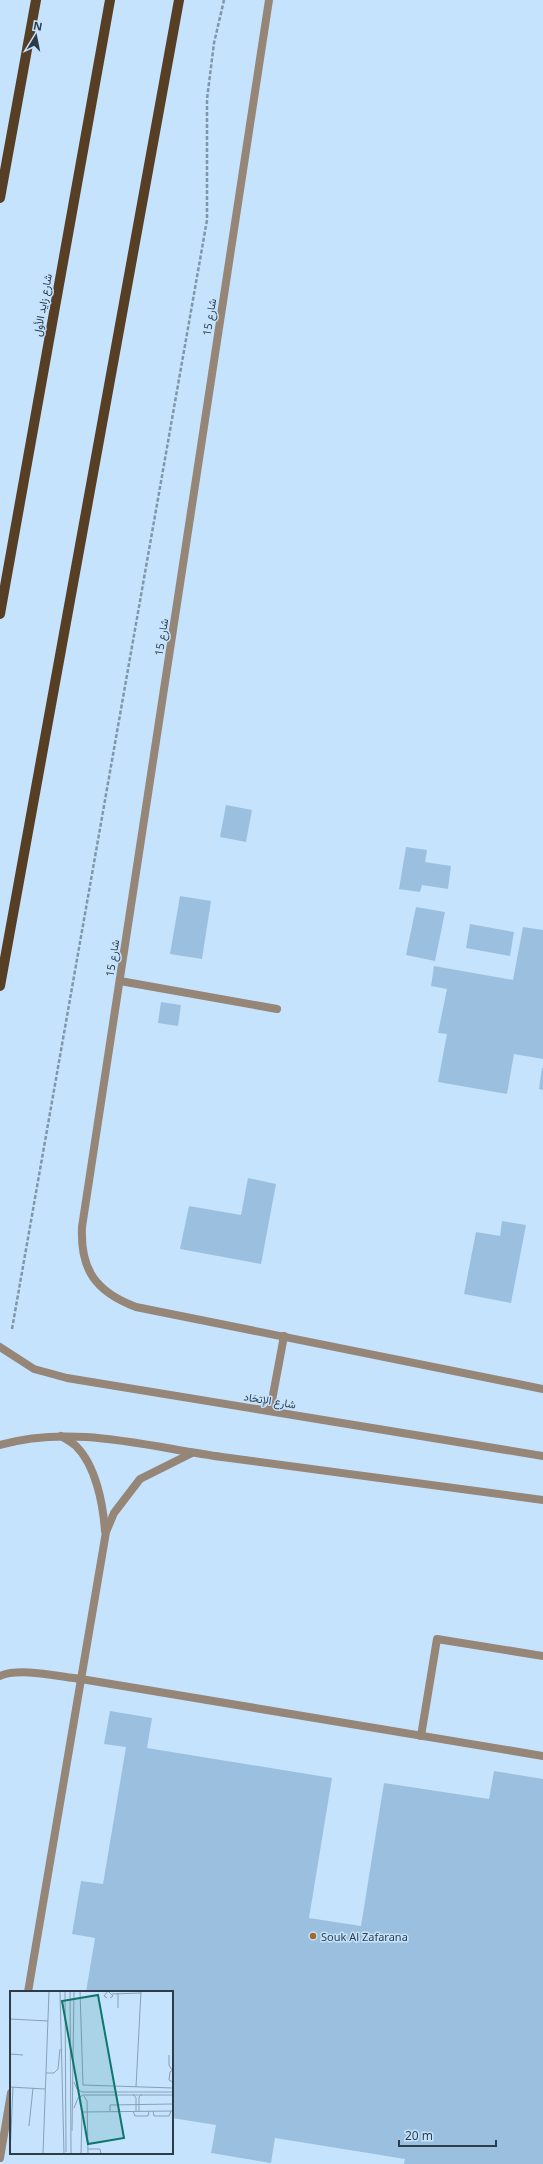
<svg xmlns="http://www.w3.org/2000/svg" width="543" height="2164" font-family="'Noto Sans',Vazirmatn,sans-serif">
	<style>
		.building { fill: #9bc0df }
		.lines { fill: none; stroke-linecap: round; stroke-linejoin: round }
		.path { stroke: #7f97ab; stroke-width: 2.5; stroke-dasharray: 4 2; stroke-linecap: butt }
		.lane { stroke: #958678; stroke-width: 8 }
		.street { stroke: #958678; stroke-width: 8 }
		.primary { stroke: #573f26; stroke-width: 10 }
		.poi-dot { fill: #a46a29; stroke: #c5e3fd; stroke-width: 1.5 }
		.labels { text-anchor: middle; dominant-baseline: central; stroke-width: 3; stroke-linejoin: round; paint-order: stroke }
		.street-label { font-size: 11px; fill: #2d3c49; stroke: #c5e3fd }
		.poi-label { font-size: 11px; fill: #2d3c49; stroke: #c5e3fd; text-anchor: start }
		.inset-road { fill: none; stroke: #88a0b5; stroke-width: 1 }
		.view { fill: #0f766e; fill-opacity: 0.15; stroke: #0f766e; stroke-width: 2 }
		.inset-edge { fill: none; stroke: #2d3c49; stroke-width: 2 }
	</style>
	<rect width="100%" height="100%" fill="#c5e3fd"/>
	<g class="building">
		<polygon points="226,805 252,810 246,842 220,837"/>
		<polygon points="406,847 427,850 425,862 451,866 448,889 422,885 420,892 399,889"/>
		<polygon points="180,896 211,901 202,959 170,954"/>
		<polygon points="416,907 445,912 435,961 406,955"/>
		<polygon points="470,924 514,932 510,956 466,948"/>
		<polygon points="523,927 543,930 543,1059 514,1054 507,1094 438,1082 447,1034 438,1033 447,989 431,986 434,966 513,980"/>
		<polygon points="161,1002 181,1005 178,1026 158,1023"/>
		<polygon points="542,1068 543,1068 543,1090 539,1089"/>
		<polygon points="248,1178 276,1184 261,1264 180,1249 189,1206 241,1215"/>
		<polygon points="502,1221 526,1225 511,1303 464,1294 476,1232 500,1236"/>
		<polygon points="110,1711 152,1718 147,1748 332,1778 309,1918 361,1926 384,1783 489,1799 494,1771 543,1779 543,2164 404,2164 405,2159 275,2138 271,2163 211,2153 216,2125 172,2118 172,1992 86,1992 95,1938 72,1934 81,1881 103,1884 126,1747 104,1744"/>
	</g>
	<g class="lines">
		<polyline class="path" points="12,1329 207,220 207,99 214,43 224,0"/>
		<g class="lane">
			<path d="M61,1436C66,1439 72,1442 76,1446C96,1466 103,1504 105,1531"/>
			<path d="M0,1676C19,1667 60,1677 81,1679L543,1756"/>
			<polyline points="421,1736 437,1639 543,1656"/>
			<polyline points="28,1992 106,1532 114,1513 140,1479 192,1453"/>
			<polyline points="0,2158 11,2093"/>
		</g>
		<g class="street">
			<path d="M269,0L82,1227C80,1270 96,1292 136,1307L543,1389"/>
			<polyline points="120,981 277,1009"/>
			<polyline points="0,1347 34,1369 67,1378 543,1456"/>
			<polyline points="270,1411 284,1336"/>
			<path d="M0,1445C73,1424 149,1447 222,1457C329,1471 436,1485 543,1500"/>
		</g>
		<g class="primary">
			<polyline points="0,198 36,0"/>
			<polyline points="0,614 110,0"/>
			<polyline points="0,986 179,0"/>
		</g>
	</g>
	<circle class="poi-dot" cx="313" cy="1936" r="4"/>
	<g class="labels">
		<g class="street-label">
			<text transform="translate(42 305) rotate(-80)">شارع زايد الأول</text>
			<text transform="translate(209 317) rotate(-81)">شارع 15</text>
			<text transform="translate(161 637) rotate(-81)">شارع 15</text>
			<text transform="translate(112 958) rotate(-81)">شارع 15</text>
			<text transform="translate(270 1400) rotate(9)">شارع الإتحَاد</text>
		</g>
		<g class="poi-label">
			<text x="321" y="1936">Souk Al Zafarana</text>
		</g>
	</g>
	<g transform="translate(10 1991)">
		<rect width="163" height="163" fill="#c5e3fd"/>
		<path class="inset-road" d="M50,0L54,163M55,0L56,161M60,0L61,163M70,0L73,94L163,97M102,3L131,2M97,7L94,5L98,0L103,5L100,7M108,17V2M0,28L38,30M0,63L13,64M159,64V74L162,79M163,79L160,81L159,89L163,91M36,82H44L48,78L50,58M64,91L67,98L72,101H163M0,96L35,98M126,96L131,0M123,103L126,107V120M74,105L77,110L78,163M64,117L68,107L73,104H163M100,120V114L163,113M123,120L125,125H138L139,120M129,120V106L132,103M143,120L144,125H159L161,120M19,135L23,97M62,140L64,0M78,158H90L91,163M0,163L3,96M33,163L39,0M71,163L72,121L163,120"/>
		<path class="view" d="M88,4L114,147L78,153L52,10Z"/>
		<rect width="163" height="163" class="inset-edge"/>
	</g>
	<g transform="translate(36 36) rotate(10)" stroke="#c5e3fd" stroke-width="3" paint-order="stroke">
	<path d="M0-3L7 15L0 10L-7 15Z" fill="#2d3c49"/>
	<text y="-6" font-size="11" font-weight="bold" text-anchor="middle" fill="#2d3c49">N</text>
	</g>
	<path d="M399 2140v6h97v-6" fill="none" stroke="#2d3c49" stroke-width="2"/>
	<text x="405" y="2140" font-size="12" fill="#2d3c49" stroke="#c5e3fd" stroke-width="3" paint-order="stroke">20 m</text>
</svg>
